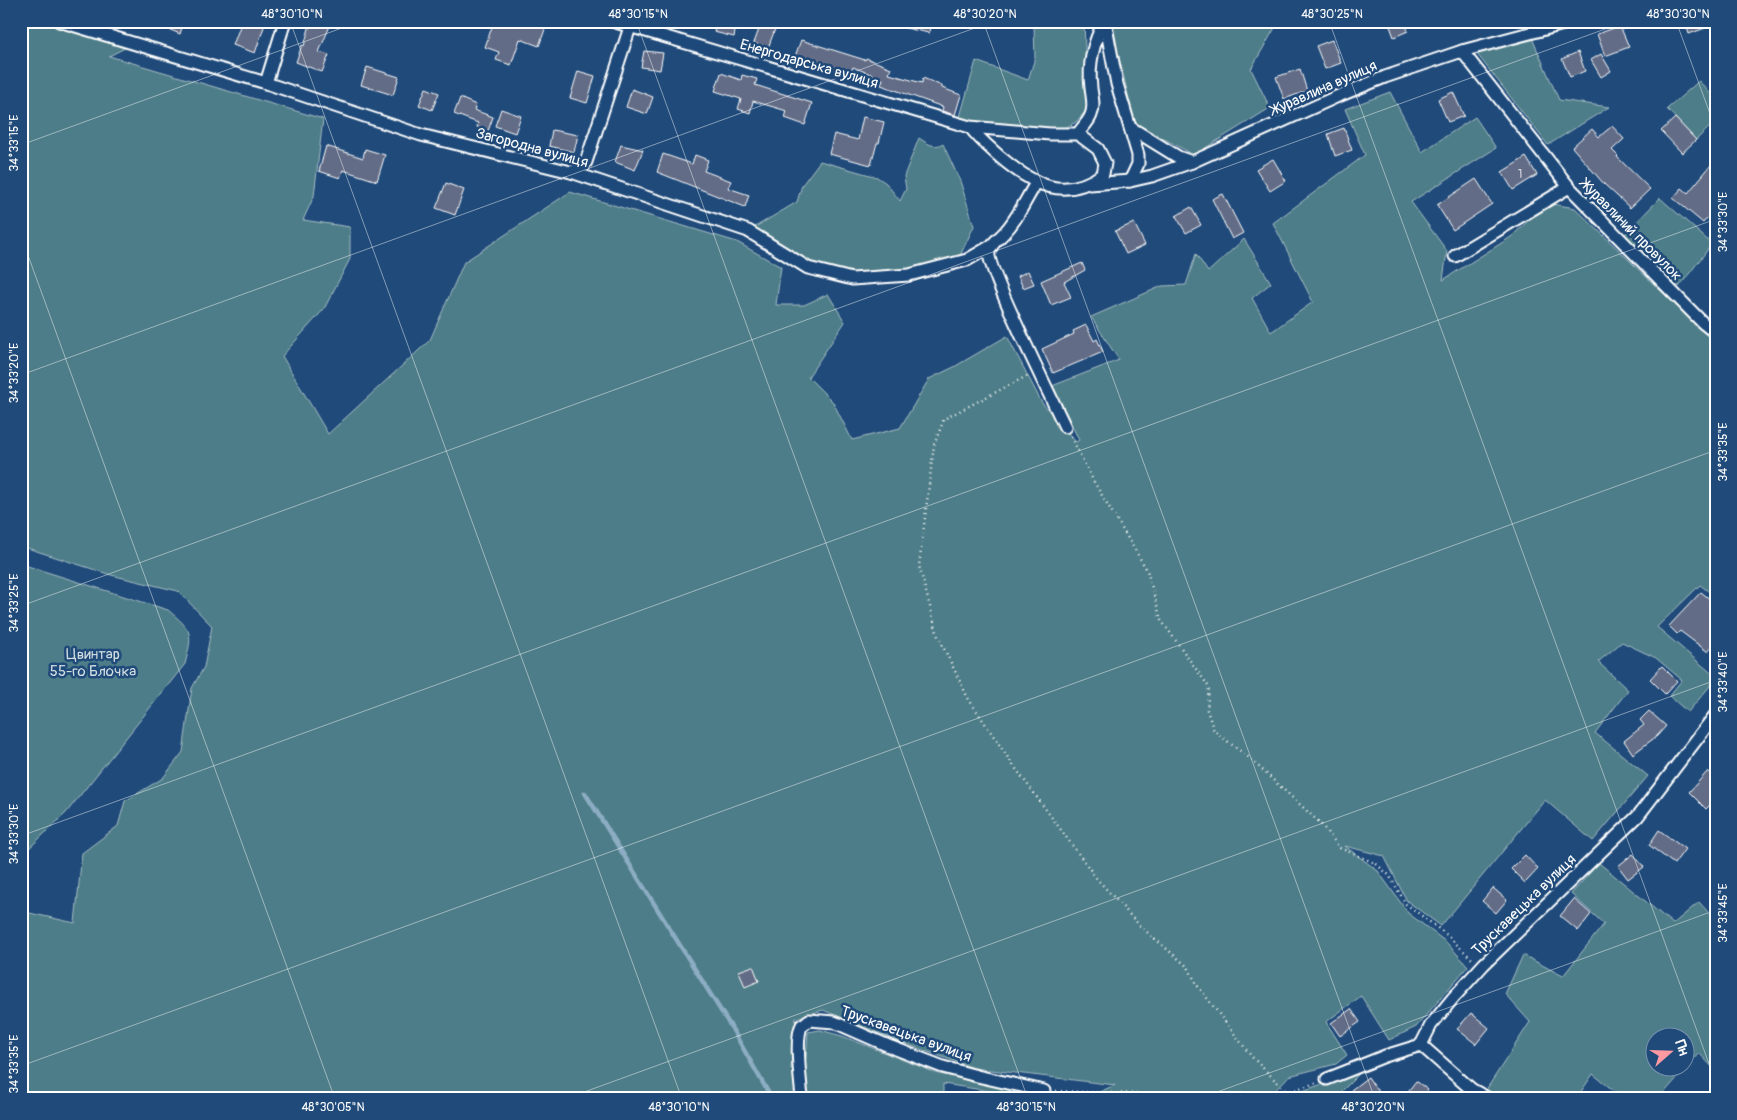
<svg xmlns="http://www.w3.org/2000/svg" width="1737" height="1120" font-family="Pangolin,sans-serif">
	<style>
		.green { fill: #4e7d88; stroke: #a6bec4; fill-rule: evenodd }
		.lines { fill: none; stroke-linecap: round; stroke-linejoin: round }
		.stream { stroke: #8cadc3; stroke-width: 4.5 }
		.building { fill: #646c86; stroke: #fff }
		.street-casing { stroke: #fff; stroke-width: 15 }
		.path { stroke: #fff; stroke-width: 2.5; stroke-dasharray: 1 4; stroke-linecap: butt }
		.street { stroke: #1f4a7a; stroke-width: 11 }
		.ticks { fill: none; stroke: #fff; stroke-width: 1; stroke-opacity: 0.45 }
		.labels { text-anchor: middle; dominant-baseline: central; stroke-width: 5; stroke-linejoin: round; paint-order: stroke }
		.number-label { font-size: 12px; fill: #d8dae1 }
		.street-label { font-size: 15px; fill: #fff; stroke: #1f4a7a }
		.park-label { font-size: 15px; fill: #d3dee1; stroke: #1f4a7a }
		.neatline { fill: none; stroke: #fff; stroke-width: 2 }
		.ticks-label { font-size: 12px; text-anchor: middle; fill: #fff }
	</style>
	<rect width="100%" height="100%" fill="#1f4a7a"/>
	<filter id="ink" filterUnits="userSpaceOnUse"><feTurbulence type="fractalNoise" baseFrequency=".02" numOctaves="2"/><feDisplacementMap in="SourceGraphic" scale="10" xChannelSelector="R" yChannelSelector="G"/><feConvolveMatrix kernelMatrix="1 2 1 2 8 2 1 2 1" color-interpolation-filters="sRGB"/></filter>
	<g filter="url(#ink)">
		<g class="green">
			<path d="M21,21H46L125,48L109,56L323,119L314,196L303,220L350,227V259L324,309L282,356L328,434L430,340L464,262L570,192L737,242L781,267L776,305H804L828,294L845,322L808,377L833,402L852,440L900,428L929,379L954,367L1007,336L1042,403L1076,442L1079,440L1052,386L1119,360L1091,317L1162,286L1186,285L1196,254L1208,272L1244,239L1271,283L1252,298L1271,332L1313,302L1273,223L1365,155L1345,109L1390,92L1422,152L1475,117L1496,148L1411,202L1447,251L1443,280L1511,237L1547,203L1575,208L1716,344V597L1700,585L1657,627L1716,677V679L1688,712L1669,696L1682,680L1656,658L1622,642L1598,662L1628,690L1595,733L1648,776L1593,841L1545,800L1441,926L1407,901L1384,856L1345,846L1378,871L1408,913L1446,942L1468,966L1416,1027L1389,1040L1361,996L1326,1022L1347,1055L1336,1064L1289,1076L1267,1099H1003V1093L943,1084V1099H21V935L25,912L75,923L82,853L118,826L125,801L163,778L183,752L192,688L204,667L212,626L178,591L111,575L21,546ZM823,1010L900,1042L974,1068L1115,1085L1088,1097L1043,1094L939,1074L842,1036L820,1030L808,1032L806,1059L791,1069L796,1018Z"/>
			<polygon points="1038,21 1084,21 1087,104 1085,112 1076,122 1063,129 1035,130 959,120 976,61 1028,80 1035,58 1034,26"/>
			<polygon points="1110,21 1309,21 1276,26 1251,69 1270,108 1194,155 1135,123"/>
			<polygon points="1532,38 1559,100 1609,107 1548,145 1477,54"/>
			<polygon points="1699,81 1716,100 1716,121 1696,140 1667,109"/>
			<path d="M919,138C928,144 933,148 943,144L960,181L974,226L958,260L907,273L852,277L809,265L750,230L797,202L802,185L820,161L877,177L886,183L900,201L906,189L904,176Z"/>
			<polygon points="1660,198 1712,244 1679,287 1624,235"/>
			<path d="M21,564L168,610C193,631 193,633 185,664L66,813L21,856Z"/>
			<path d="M1599,863L1673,924L1699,902L1716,921V1071L1699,1053L1664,1093L1662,1099H1624L1593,1074L1576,1099H1503L1486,1090L1530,1022L1505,994L1523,955L1563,976L1604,924L1571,894ZM1654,1038H1684V1068H1654Z"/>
			<polygon points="1363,1070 1342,1091 1343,1099 1279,1099"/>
		</g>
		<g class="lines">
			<polyline class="stream" points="585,793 731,1027 772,1099"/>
		</g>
		<g class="building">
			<polygon points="150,21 184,21 180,34"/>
			<polygon points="242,21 266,21 255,53 233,45"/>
			<polygon points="311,21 332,21 319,52 329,55 322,72 296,62 302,45 304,46"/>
			<polygon points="494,21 548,21 539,46 520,39 511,65 496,60 499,52 485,47"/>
			<polygon points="717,21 737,21 734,37 714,32"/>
			<polygon points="762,21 778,21 768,48 754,43"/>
			<polygon points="897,21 931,21 929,33 896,26"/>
			<polygon points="1388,21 1405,21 1408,31 1394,37"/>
			<polygon points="1685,21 1716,21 1716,24 1689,34"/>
			<polygon points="1620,26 1629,47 1605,56 1597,34"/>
			<polygon points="801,40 865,60 866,58 891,68 889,74 922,83 923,78 942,86 942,88 961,95 955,115 942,111 943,107 881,85 883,79 853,67 850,75 812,62 811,65 794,59"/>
			<polygon points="1332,40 1341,63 1325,69 1316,46"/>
			<polygon points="644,51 663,53 660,70 641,67"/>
			<polygon points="1578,52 1585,71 1570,77 1562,59"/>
			<polygon points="1601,54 1611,71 1601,77 1591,60"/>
			<polygon points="367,67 399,77 393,95 361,85"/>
			<polygon points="1300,69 1307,91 1284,99 1276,77"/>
			<polygon points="578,71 595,76 587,103 570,98"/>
			<polygon points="721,73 741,80 742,75 757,79 755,85 812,103 805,125 785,118 787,111 753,101 750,113 738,109 741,99 715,91"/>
			<polygon points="426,88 439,93 432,110 419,105"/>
			<polygon points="632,89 653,97 647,114 626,107"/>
			<polygon points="1453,92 1464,116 1448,122 1438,99"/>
			<polygon points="460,98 476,105 474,110 493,117 488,131 477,127 478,123 454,114"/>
			<polygon points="501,109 521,116 515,133 495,126"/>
			<polygon points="863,117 884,122 879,143 877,143 871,165 829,154 834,134 858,140"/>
			<polygon points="1675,118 1696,140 1682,153 1661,131"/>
			<polygon points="1612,126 1624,139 1612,150 1618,156 1617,157 1650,189 1630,208 1604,184 1572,147 1592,129 1599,137"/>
			<polygon points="1344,128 1352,150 1335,156 1328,134"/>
			<polygon points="552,130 578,135 574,152 549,146"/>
			<polygon points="621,145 643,150 635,170 615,162"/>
			<polygon points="326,146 363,158 365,149 385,155 377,181 343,170 340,178 319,171"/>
			<polygon points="663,154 692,164 695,155 708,160 704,171 731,181 728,188 749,195 745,207 657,172"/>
			<polygon points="1526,157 1537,175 1513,190 1502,172"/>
			<polygon points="1273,159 1286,181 1270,191 1256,169"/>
			<polygon points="1716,159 1716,207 1703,223 1673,198 1682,188 1688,193"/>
			<polygon points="1476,179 1492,204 1453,230 1437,205"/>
			<polygon points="446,183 464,190 455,215 436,208"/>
			<polygon points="1223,194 1243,233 1232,239 1212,199"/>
			<polygon points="1191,207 1201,225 1186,233 1176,216"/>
			<polygon points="1134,223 1145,245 1126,254 1115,231"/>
			<polygon points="1082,263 1085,270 1064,282 1071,297 1051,305 1041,281"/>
			<polygon points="1028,271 1034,284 1023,288 1018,276"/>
			<polygon points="1086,325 1094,341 1097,339 1103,352 1053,373 1042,349 1074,334 1073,331"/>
			<polygon points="1701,592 1716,604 1716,641 1708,652 1680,631 1677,634 1669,626"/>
			<polygon points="1662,666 1677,681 1665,694 1650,679"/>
			<polygon points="1649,711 1666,726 1657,736 1633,754 1624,741 1644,725 1640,720"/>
			<polygon points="1708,771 1716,779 1716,799 1706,809 1689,792"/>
			<polygon points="1659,830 1685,849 1674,864 1649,845"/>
			<polygon points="1633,854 1644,867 1628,879 1618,866"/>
			<polygon points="1525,855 1538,869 1525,883 1511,869"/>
			<polygon points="1493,888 1507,900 1496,913 1482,901"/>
			<polygon points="1574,899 1591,914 1578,931 1560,916"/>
			<polygon points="753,966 759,981 745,987 739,971"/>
			<polygon points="1351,1009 1360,1022 1340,1036 1331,1023"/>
			<polygon points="1471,1013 1489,1028 1476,1044 1457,1029"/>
			<polygon points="1368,1077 1383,1099 1357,1099 1351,1090"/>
			<polygon points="1416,1081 1428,1090 1422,1099 1402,1099"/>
		</g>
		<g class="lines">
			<g class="street-casing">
				<g id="street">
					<polyline points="59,21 266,83 421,135 571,172 748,231 808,268 852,279 909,275 967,260 991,246"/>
					<path d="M612,21L970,127L1050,134H1078L1098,149L1105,163L1103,174C1064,202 1033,185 1000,157C989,147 979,139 970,127"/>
					<polyline points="1105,21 1117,84 1138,155 1138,164 1130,181"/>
					<polyline points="1462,51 1569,187"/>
					<polyline points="266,83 285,21"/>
					<polyline points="1131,128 1178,157 1192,162"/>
					<path d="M1078,134C1082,127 1088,123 1091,115C1095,106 1092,98 1091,88C1088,64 1093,42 1105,21"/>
					<polyline points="571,172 580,169 586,162 632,21"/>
					<path d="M1036,183C1025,201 1017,220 1003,234C997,240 991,244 989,252C986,267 1054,403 1065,427"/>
					<polyline points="1090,184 1130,181 1152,176 1192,162 1336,97 1385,77 1462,51 1575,21"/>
					<polyline points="1455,256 1569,187 1703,323 1716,333"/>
					<polyline points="1421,1045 1471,1089 1489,1099"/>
					<polyline points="1327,1079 1385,1056 1421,1045 1431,1025 1453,998 1484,964 1638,816 1716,714"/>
					<path d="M802,1099C801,1083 794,1038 802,1025C803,1025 808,1021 809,1020L834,1022L891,1047L943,1067L977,1076L1044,1091"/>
				</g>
			</g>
			<g class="path">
				<polyline points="1027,376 944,419 934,445 919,566 938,636 968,698 1011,762 1097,879 1141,927 1188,967 1197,985 1252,1057 1287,1092"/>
				<polyline points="1071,437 1094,482 1147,570 1161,620 1209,687 1207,710 1214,731 1247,756 1319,822 1340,848 1375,863 1389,875 1406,904 1447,935 1472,959"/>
				<polyline points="1056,1091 1165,1095 1225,1094 1287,1092 1316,1083"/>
			</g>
			<use href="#street" class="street"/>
		</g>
	</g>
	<path class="ticks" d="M290,21L682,1099M636,21L1028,1099M983,21L1375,1099M1329,21L1716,1083M1676,21L1716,130M21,145L361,21M21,236L335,1099M21,375L994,21M21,606L1627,21M21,836L1716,219M21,1066L1716,450M565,1099L1716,680M1198,1099L1716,910"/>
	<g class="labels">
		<g class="number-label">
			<text x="1520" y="174">1</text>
		</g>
		<g class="street-label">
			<text transform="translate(809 64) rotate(16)">Енергодарська вулиця</text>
			<text transform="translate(1324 88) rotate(-24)">Журавлина вулиця</text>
			<text transform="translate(532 148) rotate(15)">Загородна вулиця</text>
			<text transform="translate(1631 230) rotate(45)">Журавлиний провулок</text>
			<text transform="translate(1524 905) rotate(-44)">Трускавецька вулиця</text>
			<text transform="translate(906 1034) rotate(20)">Трускавецька вулиця</text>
		</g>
		<g class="park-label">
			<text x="93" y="654">Цвинтар<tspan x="93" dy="17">55-го Блочка</tspan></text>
		</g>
	</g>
	<rect width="1737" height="1120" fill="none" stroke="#1f4a7a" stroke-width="55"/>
	<g transform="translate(1670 1052) rotate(70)"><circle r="24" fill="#1f4a7a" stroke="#7992af"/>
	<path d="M0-4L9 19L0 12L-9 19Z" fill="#ff9aa2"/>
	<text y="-8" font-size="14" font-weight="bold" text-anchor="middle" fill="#ffffff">Пн</text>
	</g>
	<rect x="28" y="28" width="1682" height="1064" class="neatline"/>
	<g class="ticks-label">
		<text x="292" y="18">48°30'10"N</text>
		<text x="638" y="18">48°30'15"N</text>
		<text x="985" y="18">48°30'20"N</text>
		<text x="1332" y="18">48°30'25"N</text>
		<text x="1678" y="18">48°30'30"N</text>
		<text transform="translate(14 143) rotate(-90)" y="4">34°33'15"E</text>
		<text transform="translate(1723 222) rotate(-90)" y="4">34°33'30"E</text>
		<text transform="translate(14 373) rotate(-90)" y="4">34°33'20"E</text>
		<text transform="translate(1723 452) rotate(-90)" y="4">34°33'35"E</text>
		<text transform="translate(14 603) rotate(-90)" y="4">34°33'25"E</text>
		<text transform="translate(1723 682) rotate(-90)" y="4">34°33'40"E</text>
		<text transform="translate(14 834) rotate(-90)" y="4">34°33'30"E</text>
		<text transform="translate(1723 913) rotate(-90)" y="4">34°33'45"E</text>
		<text transform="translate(14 1064) rotate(-90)" y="4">34°33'35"E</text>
		<text x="333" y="1111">48°30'05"N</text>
		<text x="679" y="1111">48°30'10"N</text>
		<text x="1026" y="1111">48°30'15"N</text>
		<text x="1373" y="1111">48°30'20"N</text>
	</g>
</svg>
